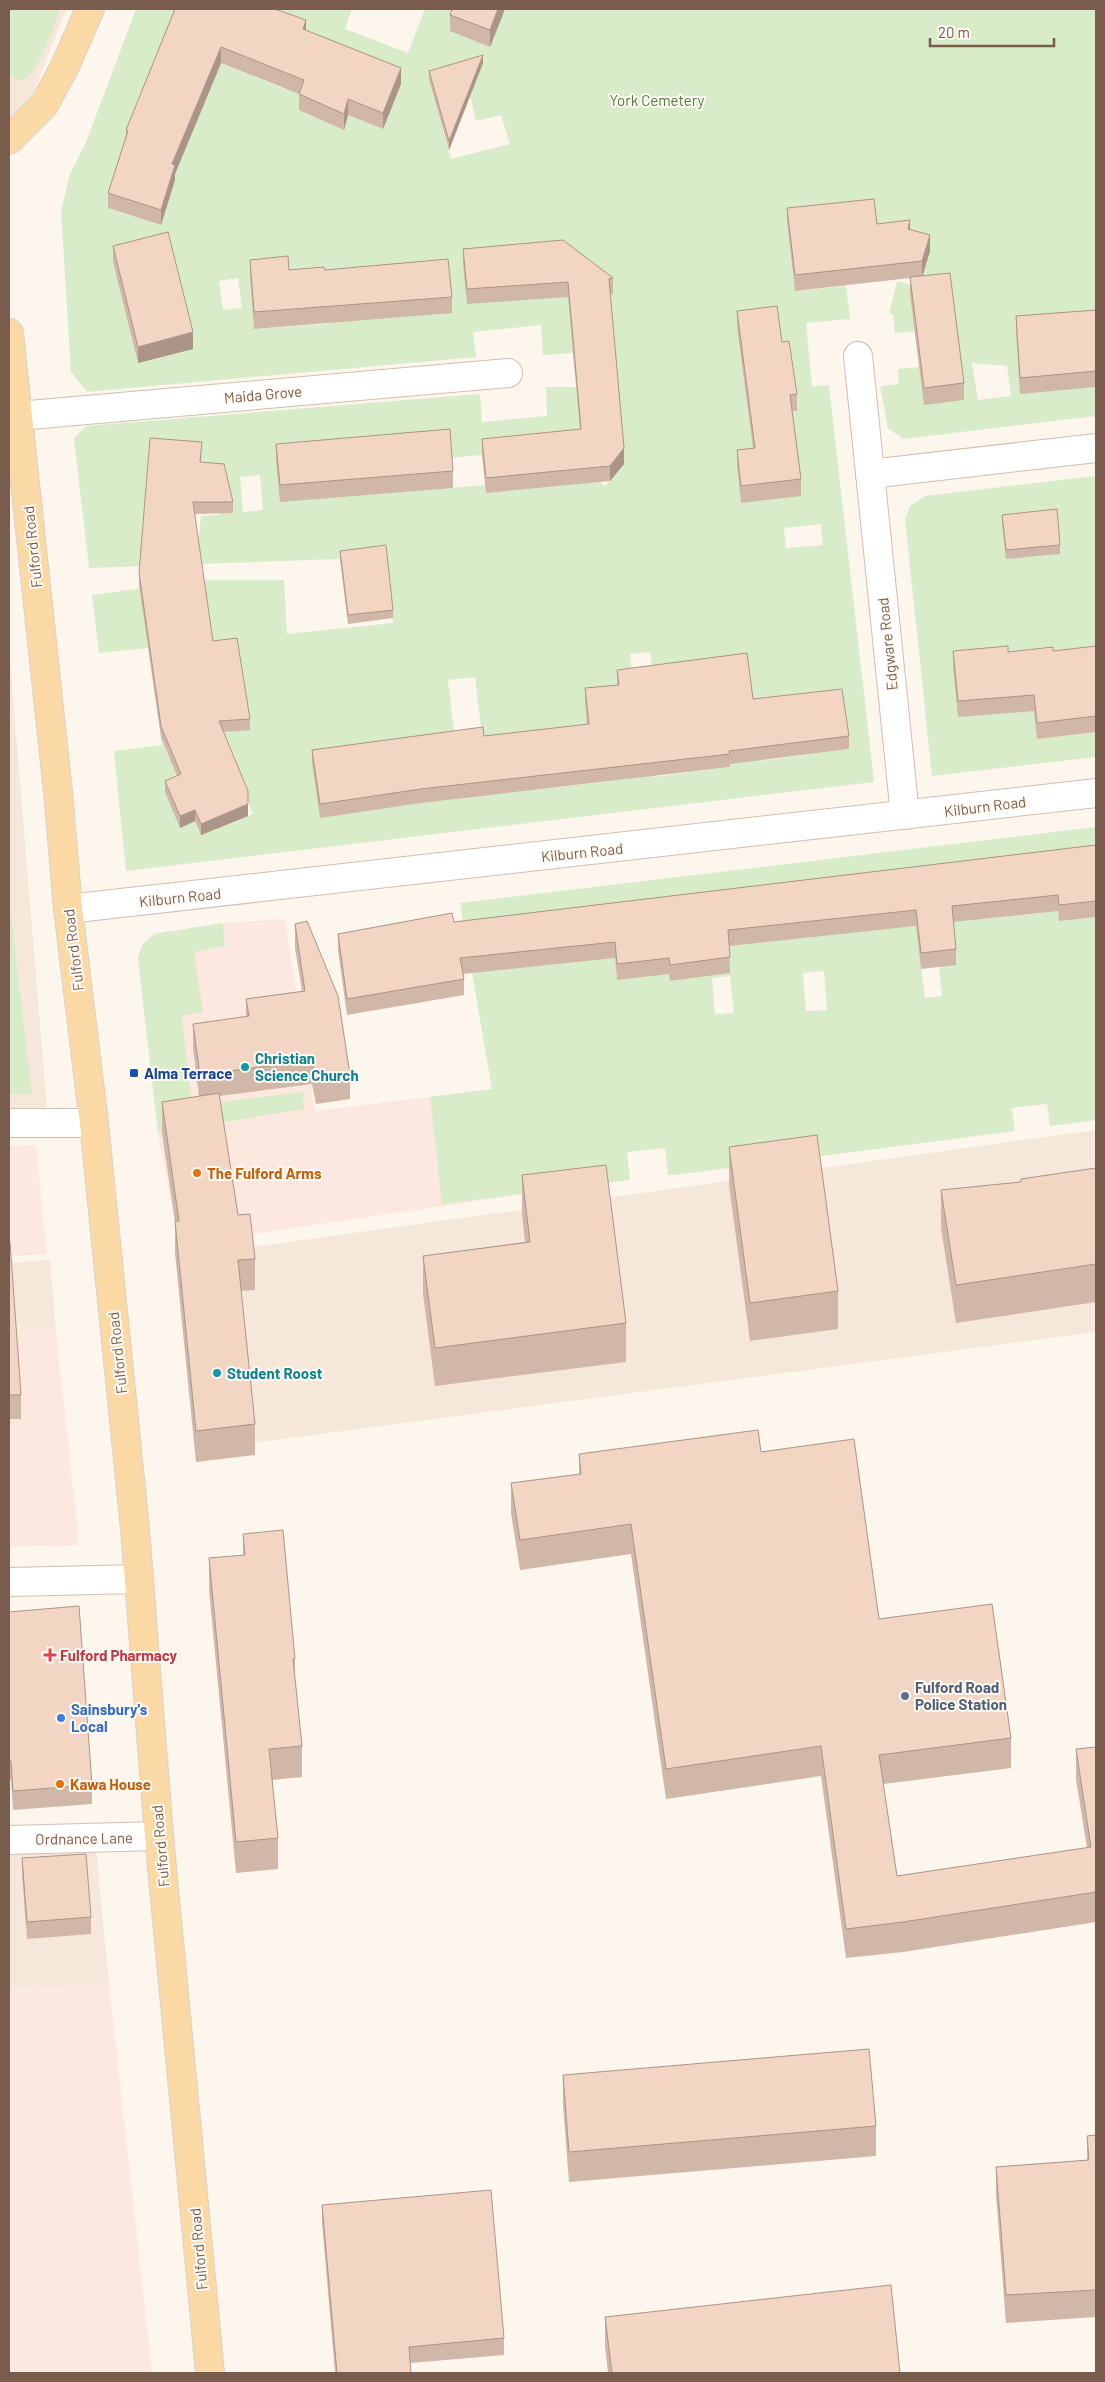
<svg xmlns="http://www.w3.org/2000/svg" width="1105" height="2382" font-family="Barlow,sans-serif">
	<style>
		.residential { fill: #f5e8da }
		.commercial { fill: #fde8e0 }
		.green { fill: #d8ecc9; fill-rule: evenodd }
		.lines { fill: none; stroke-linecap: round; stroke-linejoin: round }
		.minor-casing { stroke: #d1beb0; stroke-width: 30 }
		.primary-casing { stroke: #dad1cd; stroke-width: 30 }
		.minor { stroke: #fff; stroke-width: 28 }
		.primary { stroke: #fbd9a5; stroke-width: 28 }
		.wall { fill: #d1b7a8 }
		.shaded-wall { fill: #aa9588 }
		.building { fill: #f3d5c3; stroke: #aa9588 }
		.culture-dot { fill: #0f9aa8; stroke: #fffaf3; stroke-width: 2 }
		.transit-dot { fill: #1a4fb4; stroke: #fffaf3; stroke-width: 2 }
		.food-dot { fill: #e8710a; stroke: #fffaf3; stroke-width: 2 }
		.health-dot { fill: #e0444e; stroke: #fffaf3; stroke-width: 2 }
		.service-dot { fill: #5c6f8a; stroke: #fffaf3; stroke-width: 2 }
		.shop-dot { fill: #3f7fe0; stroke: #fffaf3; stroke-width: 2 }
		.labels { text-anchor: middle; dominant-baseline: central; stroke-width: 4; stroke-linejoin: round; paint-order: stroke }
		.park-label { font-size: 15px; fill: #537a41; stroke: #fffaf3 }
		.street-label { font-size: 15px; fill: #7a5c4d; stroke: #fffaf3 }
		.culture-label { font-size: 15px; font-weight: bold; fill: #0d838f; stroke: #fffaf3; text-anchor: start }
		.transit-label { font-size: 15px; font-weight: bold; fill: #164399; stroke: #fffaf3; text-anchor: start }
		.food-label { font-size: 15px; font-weight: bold; fill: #c56008; stroke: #fffaf3; text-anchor: start }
		.health-label { font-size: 15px; font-weight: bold; fill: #be3a42; stroke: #fffaf3; text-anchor: start }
		.service-label { font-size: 15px; font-weight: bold; fill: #4e5e75; stroke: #fffaf3; text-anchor: start }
		.shop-label { font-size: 15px; font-weight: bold; fill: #366cbe; stroke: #fffaf3; text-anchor: start }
	</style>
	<rect width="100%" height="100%" fill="#fdf6ec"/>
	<g class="residential">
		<polygon points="9,9 66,9 9,155"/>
		<polygon points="9,649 47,1109 9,1108"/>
		<polygon points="1096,1130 1096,1332 198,1450 180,1257"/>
		<polygon points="50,1260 56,1330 14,1327 9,1263"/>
		<polygon points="96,1848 109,1985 9,1989 9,1851"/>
	</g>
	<g class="commercial">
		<polygon points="285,919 315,1111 532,1084 543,1191 179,1245 158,1133 138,958 142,945 154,934 223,923"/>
		<polygon points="36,1145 47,1254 9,1256 9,1146"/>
		<polygon points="9,1327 56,1330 79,1545 9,1547"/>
		<polygon points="109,1985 152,2373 9,2373 9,1989"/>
	</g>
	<g class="green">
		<path d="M9,9H60C54,23 31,106 9,72Z"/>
		<path d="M136,9H181L208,58L285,89L234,9H352L345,29L408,53L425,9H459L490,47L505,9H1096V416L903,439L888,428L880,386L899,384L898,369L919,367L915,331L895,333L893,314H889L897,281L919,287L929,251L787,224L793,277L808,290L846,286L850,319L806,323L812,386L829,385L874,782L126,871L114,751L162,745L148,648L99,653L92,595L202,580H284L287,634L393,623L386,554L340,559L89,568L74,438L86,426L480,394L482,422L547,416L546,387H577L573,353L543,355L541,325L473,332L476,357L87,392L71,372L61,211L70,174L86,142ZM320,51L383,129L348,115L344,129ZM464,69L476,121L501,115L510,144L451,159L429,80ZM175,181L160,225L108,208ZM113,262L178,290L193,349L138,363ZM238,278L242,308L223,310L219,281ZM324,284L328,324L254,329ZM972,363L1007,366L1011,396L978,400ZM520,451L486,493L485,485L379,494L376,454L451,458ZM202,453L200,474L222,475L219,515L201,516L197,558L146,510ZM578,464L617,472L605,486ZM260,475L263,510L243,512L240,477ZM821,524L823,545L786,548L784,528ZM650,652L655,693L633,682L630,654ZM475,677L483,744L456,748L448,680ZM646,702L730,767L654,777ZM755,714L849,749L761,761ZM624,734L629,779L551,788L589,738ZM222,740L253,814L201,835L181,786ZM414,750L421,803L368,810Z"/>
		<polygon points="1096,476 1096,757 932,776 905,519 910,506 925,496"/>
		<path d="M1096,827V861L1052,866L1059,920L1096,917V1120L1050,1126L1047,1104L1012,1108L1015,1131L674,1175H668L665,1148L627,1152L630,1180L442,1204L430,1097L492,1089L460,903ZM1037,868L1042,913L938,923L933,880ZM923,882L927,925L825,935L821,894ZM810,895L814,937L712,947L708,907ZM695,909L703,976L670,981L666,953L636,956L639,977L617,980L615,958L596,960L591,922ZM583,922L587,961L488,971L483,934ZM953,938L956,964L939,967L942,996L925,998L918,942ZM824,971L827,1010L806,1011L803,973ZM730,976L734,1013L715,1014L712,978Z"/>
		<polygon points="10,907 32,1095 9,1094 9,908"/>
		<polygon points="223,923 225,946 194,952 203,1012 182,1016 192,1105 303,1092 304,1109 158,1133 138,958 142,945 154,934"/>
	</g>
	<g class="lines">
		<g class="minor-casing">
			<g id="minor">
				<polyline points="858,356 905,815"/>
				<polyline points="18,416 508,373"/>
				<polyline points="870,474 1096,448"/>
				<polyline points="68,909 1096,793"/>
				<polyline points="9,1123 94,1123"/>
				<polyline points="9,1582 138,1579"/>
				<polyline points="9,1840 159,1836"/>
			</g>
		</g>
		<g class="primary-casing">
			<g id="primary">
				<polyline points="9,140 44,105 65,66 90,9"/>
				<polyline points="9,333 58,792 68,909 94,1123 135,1529 159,1836 210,2373"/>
			</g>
		</g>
		<use href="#minor" class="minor"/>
		<use href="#primary" class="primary"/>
	</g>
	<g class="wall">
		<polygon points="175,9 306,30 401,84 383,129 348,115 344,130 299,110 299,94 221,63 175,174 175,180 161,225 108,208 108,193 126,136 126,130"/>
		<polygon points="452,9 505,9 490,47 450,31 450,15"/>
		<polygon points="483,63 449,150 429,80 429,71"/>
		<polygon points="787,208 910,230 930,251 923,276 964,383 964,400 924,405 910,294 910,278 795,291 787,223"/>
		<polygon points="113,246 193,349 138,363 113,262"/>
		<polygon points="463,249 613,278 613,294 610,294 624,464 610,481 486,493 482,455 482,439 580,430 568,297 467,304 463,264"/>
		<polygon points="250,260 289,270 325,270 452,297 452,313 254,329 250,276"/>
		<polygon points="1096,310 1096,387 1020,394 1016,332 1016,316"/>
		<polygon points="737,311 797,394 797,411 792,411 801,479 801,496 741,503 737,466 737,450 753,448 737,327"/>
		<polygon points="276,444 453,471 453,488 280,502 276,461"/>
		<polygon points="202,453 201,462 233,502 233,513 194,514 213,641 250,719 250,730 224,732 248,816 201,835 195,821 180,828 165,792 165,781 177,776 161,737 139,585 139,573"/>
		<polygon points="1002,515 1060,545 1060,554 1006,559 1002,523"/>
		<polygon points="340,551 393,610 393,618 348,624 340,559"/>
		<polygon points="1096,646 1096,732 1037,739 1034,711 958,717 953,667 953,651 1008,652 1053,651"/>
		<polygon points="617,670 753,699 849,736 849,749 730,764 730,767 421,803 320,818 312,763 312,750 484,736 587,725 585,702 585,688 617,685"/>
		<polygon points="1096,845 1096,917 1059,921 1058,911 953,922 956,949 956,965 921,969 916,926 729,946 730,973 670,981 669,974 617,980 615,958 463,974 464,979 464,995 347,1015 338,950 338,934 454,922"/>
		<polygon points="295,924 350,1075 350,1099 316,1104 312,1084 219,1096 238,1215 255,1259 255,1290 241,1291 255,1424 255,1455 196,1462 175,1253 175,1221 162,1133 162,1102 199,1096 193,1048 193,1024 246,1017 246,999 302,991 295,948"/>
		<polygon points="729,1147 838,1291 838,1329 750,1341 729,1185"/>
		<polygon points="1096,1168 1096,1302 956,1323 941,1228 941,1190 1021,1182"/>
		<polygon points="522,1175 626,1323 626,1362 435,1386 423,1294 423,1256 525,1242 522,1214"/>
		<polygon points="9,1242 21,1395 21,1419 9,1419"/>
		<polygon points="761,1452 879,1619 1011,1738 1011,1768 883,1784 897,1876 1087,1848 1076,1779 1076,1749 1096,1747 1096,1922 903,1952 846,1958 821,1776 666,1799 631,1554 520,1570 511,1513 511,1483 579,1474 579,1454"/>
		<polygon points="243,1534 295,1659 295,1684 302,1746 302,1777 272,1780 278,1838 278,1869 236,1873 209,1590 209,1558 243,1555"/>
		<polygon points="9,1612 92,1785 92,1804 13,1810 11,1780 9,1780"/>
		<polygon points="22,1858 91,1917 91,1934 27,1939 22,1875"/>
		<polygon points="563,2075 876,2126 876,2156 569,2182 563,2105"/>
		<polygon points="1096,2135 1096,2317 1006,2323 996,2194 996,2167 1087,2160 1087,2136"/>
		<polygon points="322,2205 504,2338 504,2355 410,2363 411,2373 335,2373 322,2222"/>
		<polygon points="605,2317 900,2373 608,2373 605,2347"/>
	</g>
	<g class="shaded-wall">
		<polygon points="498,9 505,9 490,47 490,30"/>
		<polygon points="306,20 306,36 303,29"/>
		<polygon points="221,47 221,63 175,174 175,180 161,225 161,210 172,164"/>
		<polygon points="483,55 483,63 449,150 449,141"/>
		<polygon points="401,68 401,84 383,129 383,113"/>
		<polygon points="348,99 348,115 344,130 344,114"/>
		<polygon points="910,220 910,236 908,229"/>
		<polygon points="930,235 930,251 922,276 922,261"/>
		<polygon points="193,332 193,349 138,363 138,347"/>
		<polygon points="624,448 624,464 610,481 610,466"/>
		<polygon points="248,804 248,816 201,835 201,824"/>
		<polygon points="195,810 195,821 180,828 180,816"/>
	</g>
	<g class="building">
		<polygon points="175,9 275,9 306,20 303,29 401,68 383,113 348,99 344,114 299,94 304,80 221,47 172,164 175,165 161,210 108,193 128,131 126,130"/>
		<polygon points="452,9 498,9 490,30 450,15"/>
		<polygon points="483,55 449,141 429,71"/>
		<polygon points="874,199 877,224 910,220 908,229 930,235 922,261 795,275 787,208"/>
		<polygon points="168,232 193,332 138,347 113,246"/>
		<polygon points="563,240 613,278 609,279 624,448 610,466 486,478 482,439 581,429 568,282 467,289 463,249"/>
		<polygon points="288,256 289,270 324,267 325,270 448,259 452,297 254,312 250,260"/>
		<polygon points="950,273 964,383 924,388 910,277"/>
		<polygon points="777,306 782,342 789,341 797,394 790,395 801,479 741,486 737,450 755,448 737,311"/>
		<polygon points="1096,310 1096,371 1020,378 1016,316"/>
		<polygon points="450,429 453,471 280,485 276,444"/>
		<polygon points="150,438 202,442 200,462 224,464 233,502 193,502 213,641 237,638 250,719 219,721 248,791 248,804 201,824 195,810 180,816 165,781 181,774 161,726 139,573"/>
		<polygon points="1057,509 1060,545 1006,550 1002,515"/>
		<polygon points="386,545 393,610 348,615 340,551"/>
		<polygon points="1008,646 1008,652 1053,647 1053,651 1096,646 1096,716 1037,723 1034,695 958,701 953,651"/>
		<polygon points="747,653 753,699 842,689 849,736 729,751 730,754 421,789 320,804 312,750 483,727 484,736 589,724 585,688 619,685 617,670"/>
		<polygon points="1096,845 1096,901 1059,905 1058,895 952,906 956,949 921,953 916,910 728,930 730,957 670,965 669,958 617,964 615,942 460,958 464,979 347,999 338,934 452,913 454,922"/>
		<polygon points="307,921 338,996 350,1075 316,1080 312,1060 200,1075 193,1024 249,1016 246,999 305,991 295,924"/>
		<polygon points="219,1093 238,1215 250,1214 255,1259 238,1260 255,1424 196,1431 175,1221 179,1221 162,1102"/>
		<polygon points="817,1135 838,1291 750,1303 729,1147"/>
		<polygon points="606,1165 626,1323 435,1348 423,1256 530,1242 522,1175"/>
		<polygon points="1096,1168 1096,1264 956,1285 941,1190 1021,1182 1021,1179"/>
		<polygon points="9,1242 10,1242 21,1395 9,1395"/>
		<polygon points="758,1430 761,1452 854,1439 879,1619 992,1604 1011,1738 879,1755 897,1876 1091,1847 1076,1749 1096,1747 1096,1892 903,1922 846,1929 821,1746 666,1769 631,1524 520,1540 511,1483 581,1474 579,1454"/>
		<polygon points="283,1530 295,1659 293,1659 302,1746 269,1749 278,1838 236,1842 209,1558 245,1555 243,1534"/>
		<polygon points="79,1606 92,1785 13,1791 11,1761 9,1761 9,1612"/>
		<polygon points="86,1854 91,1917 27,1922 22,1858"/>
		<polygon points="869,2049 876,2126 569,2152 563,2075"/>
		<polygon points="1096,2135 1096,2290 1006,2295 996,2167 1089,2160 1087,2136"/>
		<polygon points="491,2190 504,2338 409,2347 411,2373 337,2373 322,2205"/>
		<polygon points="891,2285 900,2373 612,2373 605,2317"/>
	</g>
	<g class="culture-dot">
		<circle cx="245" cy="1067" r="5"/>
		<circle cx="217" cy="1373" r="5"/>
	</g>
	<rect class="transit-dot" x="129" y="1068" width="10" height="10" rx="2.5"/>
	<g class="food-dot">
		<circle cx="197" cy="1173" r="5"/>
		<circle cx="60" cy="1784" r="5"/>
	</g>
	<path class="health-dot" d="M47.5 1647.5h5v5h5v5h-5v5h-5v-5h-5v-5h5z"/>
	<circle class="service-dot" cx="905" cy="1696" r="5"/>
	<circle class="shop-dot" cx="61" cy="1718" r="5"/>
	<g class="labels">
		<g class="park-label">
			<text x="657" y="100">York Cemetery</text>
		</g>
		<g class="street-label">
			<text transform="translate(263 394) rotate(-5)">Maida Grove</text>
			<text transform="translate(32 547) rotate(-96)">Fulford Road</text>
			<text transform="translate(887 644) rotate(-96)">Edgware Road</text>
			<text transform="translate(985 806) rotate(-7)">Kilburn Road</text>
			<text transform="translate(582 852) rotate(-6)">Kilburn Road</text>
			<text transform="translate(180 897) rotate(-6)">Kilburn Road</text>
			<text transform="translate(73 950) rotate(-97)">Fulford Road</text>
			<text transform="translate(117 1353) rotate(-96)">Fulford Road</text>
			<text transform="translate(84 1838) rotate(-1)">Ordnance Lane</text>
			<text transform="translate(160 1846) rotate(-95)">Fulford Road</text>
			<text transform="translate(198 2249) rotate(-95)">Fulford Road</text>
		</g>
		<g class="culture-label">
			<text x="255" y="1058">Christian<tspan x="255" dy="17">Science Church</tspan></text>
			<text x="227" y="1373">Student Roost</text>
		</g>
		<g class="transit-label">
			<text x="144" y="1073">Alma Terrace</text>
		</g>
		<g class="food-label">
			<text x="207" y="1173">The Fulford Arms</text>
			<text x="70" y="1784">Kawa House</text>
		</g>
		<g class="health-label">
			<text x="60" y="1655">Fulford Pharmacy</text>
		</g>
		<g class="service-label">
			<text x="915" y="1687">Fulford Road<tspan x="915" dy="17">Police Station</tspan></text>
		</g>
		<g class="shop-label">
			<text x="71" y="1709">Sainsbury's<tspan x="71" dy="17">Local</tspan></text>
		</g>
	</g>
	<rect width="1105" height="2382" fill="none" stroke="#7a5c4d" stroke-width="20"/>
	<path d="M930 38v8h124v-8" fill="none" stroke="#7a5c4d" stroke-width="2.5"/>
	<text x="938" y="38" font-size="15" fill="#7a5c4d" stroke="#fffaf3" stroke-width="4" paint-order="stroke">20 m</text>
</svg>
